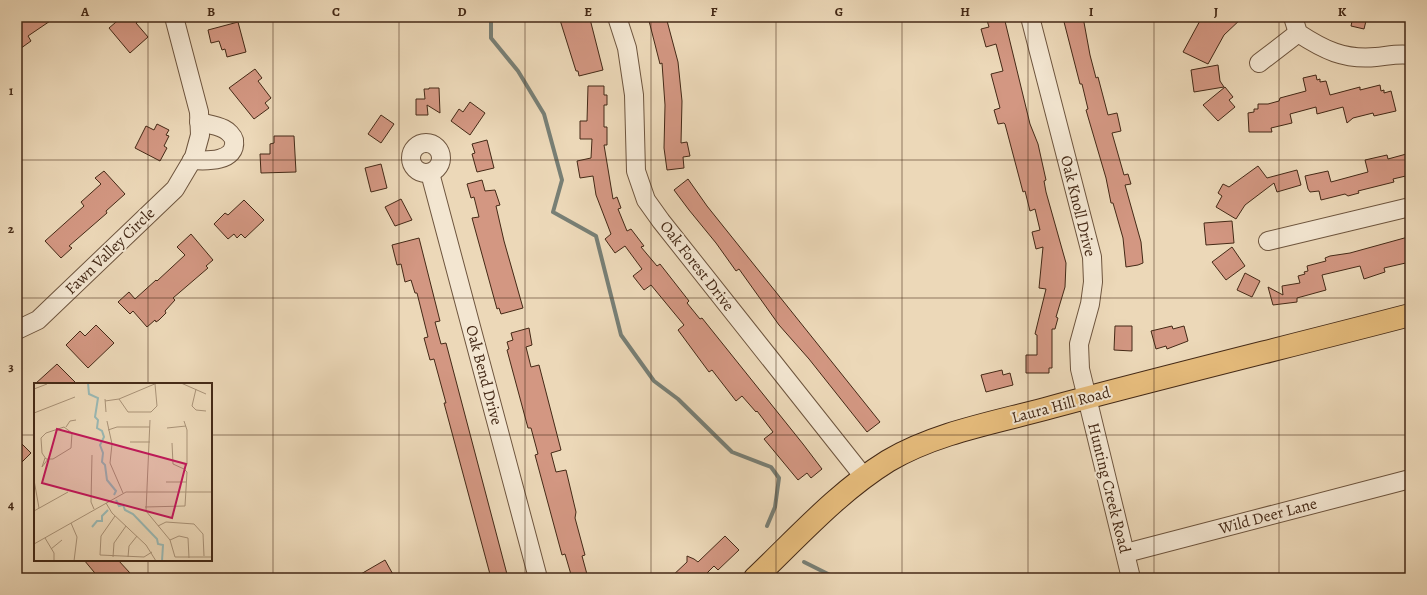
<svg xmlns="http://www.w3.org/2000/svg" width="1427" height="595" font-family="Alegreya,serif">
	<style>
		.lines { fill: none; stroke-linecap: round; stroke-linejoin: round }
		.stream { stroke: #787f75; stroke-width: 4 }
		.building { fill: #d39782; stroke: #442916 }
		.minor-casing { stroke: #6e553e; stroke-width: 20 }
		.major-casing { stroke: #442916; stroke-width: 24 }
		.minor { stroke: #f3e6d1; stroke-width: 18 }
		.major { stroke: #e6bc7c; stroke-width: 22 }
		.grid { fill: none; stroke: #442916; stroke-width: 1; stroke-opacity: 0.55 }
		.labels { text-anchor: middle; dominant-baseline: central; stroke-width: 4; stroke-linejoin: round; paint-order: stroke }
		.street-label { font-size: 16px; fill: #442916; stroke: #f3e6d1 }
		.inset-river { fill: none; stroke: #9ab9b5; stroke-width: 2 }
		.inset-road { fill: none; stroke: #a99277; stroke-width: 1 }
		.view { fill: #c2185b; fill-opacity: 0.15; stroke: #c2185b; stroke-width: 2 }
		.inset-edge { fill: none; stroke: #442916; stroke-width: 2 }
		.neatline { fill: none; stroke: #442916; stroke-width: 1.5 }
		.grid-label { font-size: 13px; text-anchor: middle; font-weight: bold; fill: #442916 }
	</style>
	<rect width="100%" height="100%" fill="#ecd8b8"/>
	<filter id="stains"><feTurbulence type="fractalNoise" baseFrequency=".005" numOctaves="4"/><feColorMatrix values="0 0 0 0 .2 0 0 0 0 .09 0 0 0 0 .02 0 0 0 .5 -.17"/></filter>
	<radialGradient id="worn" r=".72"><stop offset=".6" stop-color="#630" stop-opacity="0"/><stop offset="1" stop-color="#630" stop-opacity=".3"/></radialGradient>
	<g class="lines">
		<g class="stream">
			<polyline points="494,17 491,21 491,38 518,71 544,114 562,180 553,212 596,236 621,335 654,381 678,399 732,452 771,467 779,478 775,507 767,526"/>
			<polyline points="804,562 836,578"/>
		</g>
	</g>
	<g class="building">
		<polygon points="17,17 56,17 28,36 31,41 17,51"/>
		<polygon points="122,17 144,17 136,23 148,37 130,53 109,28"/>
		<polygon points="572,17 585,17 586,20 590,19 603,70 579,76 578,71 576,71 560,20"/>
		<polygon points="648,17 666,17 678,62 682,101 681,143 687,142 690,156 683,157 684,168 667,170 664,148 665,105 662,63 660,64"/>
		<polygon points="986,17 1004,17 1030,124 1038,144 1046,180 1044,181 1046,192 1066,263 1065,287 1056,317 1058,318 1055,329 1052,329 1052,368 1049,368 1049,373 1026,373 1026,355 1037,355 1037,335 1035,334 1046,289 1039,288 1043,247 1036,249 1032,232 1040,230 1035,209 1030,211 1025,191 1023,192 1005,124 1004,123 998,124 994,110 1000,108 991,74 1003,71 996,44 986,47 981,29 989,27"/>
		<polygon points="1069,17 1083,17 1090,55 1096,78 1098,77 1108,115 1117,113 1121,131 1112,133 1124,175 1128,174 1131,184 1125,185 1141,242 1143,263 1138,265 1126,267 1123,238 1113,203 1111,203 1106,178 1086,110 1088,109 1082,84 1080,84 1063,18"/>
		<polygon points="1202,17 1243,17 1224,35 1208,64 1183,52"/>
		<polygon points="1353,17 1367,17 1364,29 1351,26"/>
		<polygon points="238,22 246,52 227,57 225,49 222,50 219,41 211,43 208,30"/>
		<polygon points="1218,65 1220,81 1224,87 1194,92 1191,70"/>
		<polygon points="255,69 262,78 258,81 271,98 265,103 269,108 254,119 229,88"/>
		<polygon points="1316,75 1317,80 1320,79 1320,82 1326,81 1330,95 1360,87 1360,90 1380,85 1381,91 1384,90 1384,93 1391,91 1396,111 1374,116 1373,113 1353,118 1347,123 1343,107 1317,114 1316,107 1290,114 1292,123 1271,128 1272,132 1249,132 1248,113 1254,112 1254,109 1258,109 1258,104 1268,104 1279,101 1280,98 1306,91 1303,78"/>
		<polygon points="588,86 604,86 604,95 607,95 607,105 604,105 604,127 607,127 607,145 604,145 613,199 617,197 621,208 618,209 627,231 631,229 644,246 641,247 657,266 660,264 689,301 687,303 700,319 702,318 803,444 822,469 811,478 807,473 798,480 764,439 773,432 757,411 756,412 742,396 736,401 712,370 709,372 678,330 684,325 651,285 644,290 633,276 642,269 625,246 615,253 605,239 611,234 596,195 593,176 580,178 577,161 591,158 592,139 580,139 580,121 587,121"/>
		<polygon points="1225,87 1233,97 1229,100 1235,107 1218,121 1203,105"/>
		<polygon points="429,88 439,88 440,113 427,105 428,115 416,115 416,99 425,99 424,89 429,89"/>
		<polygon points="470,102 485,113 470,135 451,121 459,109 463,112"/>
		<polygon points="381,115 394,124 381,143 368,134"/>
		<polygon points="157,124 169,130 166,135 169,136 164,146 167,148 160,161 135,148 146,126 154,130"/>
		<polygon points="274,136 294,136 296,172 261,173 260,154 270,154 270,144 274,143"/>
		<polygon points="487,140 494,168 477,172 472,154 475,153 472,144"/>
		<polygon points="1410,153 1410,175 1393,179 1394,182 1358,191 1359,193 1348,196 1345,194 1321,200 1319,191 1310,192 1308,189 1305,176 1328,171 1331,182 1368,172 1365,160 1387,155 1388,159"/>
		<polygon points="381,164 387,188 371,192 365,168"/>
		<polygon points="1258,166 1267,178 1297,170 1301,185 1277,192 1274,183 1245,205 1236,219 1216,207 1222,196 1218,193 1223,184 1229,187"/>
		<polygon points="104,171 125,194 106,211 107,213 69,246 72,248 61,258 45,241 84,206 81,202 101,184 95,178"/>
		<polygon points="688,179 707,206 880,422 867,432 809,359 779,325 739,269 736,271 716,243 689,210 674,190"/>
		<polygon points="482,180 485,191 495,190 500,205 496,206 504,241 523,308 501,314 499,308 497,309 472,218 479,217 474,197 471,198 467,184"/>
		<polygon points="401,199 412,220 395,226 385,207"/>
		<polygon points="244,200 264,220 245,238 241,234 237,238 234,234 228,239 214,224 225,213 228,215"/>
		<polygon points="1232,221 1234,243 1206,245 1204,223"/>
		<polygon points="191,234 213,260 206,266 208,268 173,298 175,300 165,311 166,313 159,320 156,322 155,320 147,327 133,311 130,314 118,302 129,292 135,299 156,280 157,281 185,255 177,247"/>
		<polygon points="1408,237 1410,246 1410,262 1384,268 1385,272 1364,279 1360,266 1322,275 1326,290 1297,298 1297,302 1273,305 1268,287 1283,295 1282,286 1300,283 1298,276 1305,274 1304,272 1308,271 1307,266 1326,261 1325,258 1330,256 1350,253"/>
		<polygon points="419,238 440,321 435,322 441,344 446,343 508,578 491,578 444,403 446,403 434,359 430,360 424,338 428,337 417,293 415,293 411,280 405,282 401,264 397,265 392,245"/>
		<polygon points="1232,247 1245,266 1226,280 1212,262"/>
		<polygon points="1245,273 1260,281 1252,297 1237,290"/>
		<polygon points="96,325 114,343 88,368 66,345 80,331 85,336"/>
		<polygon points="1115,326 1132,326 1132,351 1114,350"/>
		<polygon points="1172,326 1173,329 1184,326 1188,341 1167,349 1166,346 1156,349 1151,331"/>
		<polygon points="529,328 532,345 526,347 531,367 539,365 561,450 551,453 556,472 566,470 576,512 575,518 585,555 582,556 588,578 572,578 565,554 562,555 535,455 538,454 531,428 528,428 507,350 509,349 507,342 513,340 511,333"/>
		<polygon points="57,364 77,384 35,384"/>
		<polygon points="1002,370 1003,375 1010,373 1013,385 986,392 981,375"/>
		<polygon points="17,439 31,453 17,467"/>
		<polygon points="725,536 739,550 718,570 714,566 702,578 670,578 687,562 687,556 694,559 698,562"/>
		<polygon points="84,560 118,560 130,573 125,578 99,578"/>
		<polygon points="385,560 395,578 354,578"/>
	</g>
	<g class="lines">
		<g class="minor-casing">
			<g id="minor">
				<polyline points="617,17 627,48 634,95 636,171 646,200 661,221 864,477"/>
				<polyline points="1030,17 1092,257 1093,282 1090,304 1079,344 1080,369 1131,578"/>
				<path d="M1293,17L1298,33C1324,50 1344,60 1376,57C1387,56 1399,53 1410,55"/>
				<polyline points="1259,63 1298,33"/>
				<circle cx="426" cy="158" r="15"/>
				<path d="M192,160C207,161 237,162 234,140C233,136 228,131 224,129C216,125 207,124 199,122"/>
				<polyline points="430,173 538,578"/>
				<polyline points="1268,241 1410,207"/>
				<polyline points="17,330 38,320 175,189 194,157 200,135 199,112 174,17"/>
				<polyline points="1126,553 1410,479"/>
			</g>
		</g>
		<g class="major-casing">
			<path id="major" d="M755,578C797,538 838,492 888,461C937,432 998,422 1052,407C1171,375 1291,346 1410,315"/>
		</g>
		<use href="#minor" class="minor"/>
		<use href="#major" class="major"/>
	</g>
	<path class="grid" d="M148,17V384M273,17V578M399,17V578M525,17V578M651,17V578M776,17V578M902,17V578M1028,17V578M1154,17V578M1279,17V578M17,160H1410M17,298H1410M17,435H35M211,435H1410M148,560V578"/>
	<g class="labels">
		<g class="street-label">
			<text transform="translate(1078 206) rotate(76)">Oak Knoll Drive</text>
			<text transform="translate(110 251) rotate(-44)">Fawn Valley Circle</text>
			<text transform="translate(697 266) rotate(52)">Oak Forest Drive</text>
			<text transform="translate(484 375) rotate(75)">Oak Bend Drive</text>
			<text transform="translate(1061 405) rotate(-15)">Laura Hill Road</text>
			<text transform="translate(1109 488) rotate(76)">Hunting Creek Road</text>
			<text transform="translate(1268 516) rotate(-15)">Wild Deer Lane</text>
		</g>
	</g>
	<g transform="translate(34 383)">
		<rect width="178" height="178" fill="#ecd8b8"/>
		<path class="inset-river" d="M54,0L55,11L64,15L61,34L64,37L63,45L68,48L70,54L66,62L69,70L68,79L71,82L73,97L82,108L80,112M82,117L85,123L89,122L91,127L99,131L123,156L124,161L129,162L128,178M58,144L63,138H68V133L74,127"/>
		<path class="inset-road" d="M147,0L172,11M0,6L13,1M162,6L158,23L162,27L172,28M71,16L72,29M85,16L94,29H117L123,23L121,1M71,18L85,16L123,0M0,30L41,14M116,37L112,128L136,157L141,174H178M73,38L78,61L76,80L89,110M150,38L153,47V81L150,86M30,44L38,50L37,65L19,76H12L8,70L7,55L12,50ZM32,44L36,38L42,37M133,45L152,43M74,47L83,44H116M96,59H116M138,60L139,81L150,86M58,72L57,119L60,126M11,75L8,84L14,76M0,97L5,125M132,99H152M72,120L78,130L112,162L122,178M111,124L151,123L153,89L150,86M0,128L34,109M81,133L67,153L66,172L110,174L118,169M37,140L43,154L40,178M124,143L132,139L160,141L169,151L170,173M11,155L20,170V178M136,157L145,153L154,155L155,175M0,161L92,109H178M17,166L28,157M79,174L80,160L92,143M94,174L95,163L103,153"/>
		<path class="view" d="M23,46L152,81L138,135L8,100Z"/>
		<rect width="178" height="178" class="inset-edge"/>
	</g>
	<rect width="1427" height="595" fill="none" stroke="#ecd8b8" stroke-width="44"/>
	<rect x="22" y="22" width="1383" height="551" class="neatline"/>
	<g class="grid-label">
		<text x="85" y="16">A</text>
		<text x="211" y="16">B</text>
		<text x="336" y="16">C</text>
		<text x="462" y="16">D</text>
		<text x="588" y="16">E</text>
		<text x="714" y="16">F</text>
		<text x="839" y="16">G</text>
		<text x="965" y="16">H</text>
		<text x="1091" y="16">I</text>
		<text x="1216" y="16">J</text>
		<text x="1342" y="16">K</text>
		<text x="11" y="95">1</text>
		<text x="11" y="233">2</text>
		<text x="11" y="371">3</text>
		<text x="11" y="509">4</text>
	</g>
	<rect width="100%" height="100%" filter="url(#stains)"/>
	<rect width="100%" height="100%" fill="url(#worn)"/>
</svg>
